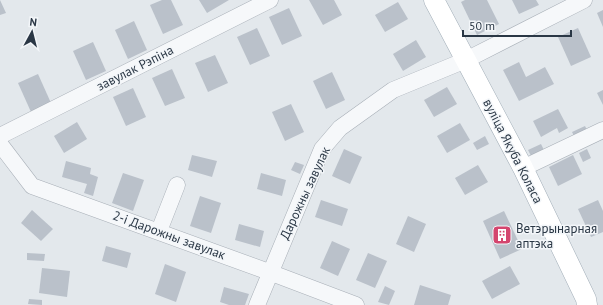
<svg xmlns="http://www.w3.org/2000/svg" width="603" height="305" font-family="'PT Sans',sans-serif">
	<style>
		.building { fill: #bac1ca }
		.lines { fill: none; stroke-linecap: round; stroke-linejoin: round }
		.minor-casing { stroke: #a8afb7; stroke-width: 17 }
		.major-casing { stroke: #a2aeb8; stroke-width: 21 }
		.minor { stroke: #f6f8fa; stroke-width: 16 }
		.major { stroke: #fff; stroke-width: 20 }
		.labels { text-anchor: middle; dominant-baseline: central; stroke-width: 3; stroke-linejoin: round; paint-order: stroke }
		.street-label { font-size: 13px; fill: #2a3745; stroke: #f3f6f9 }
		.poi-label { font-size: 13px; fill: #2a3745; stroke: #f3f6f9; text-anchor: start }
	</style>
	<rect width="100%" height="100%" fill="#e3e8ec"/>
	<g class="building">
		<polygon points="0,0 6,13 0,15"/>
		<polygon points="162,0 171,0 183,25 163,34 150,5"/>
		<polygon points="199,0 229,0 207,13"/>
		<polygon points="309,0 334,0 342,15 323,25"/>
		<polygon points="465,0 487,0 499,24 477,35 461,2"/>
		<polygon points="512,0 536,0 539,5 519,14"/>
		<polygon points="398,2 408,19 385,32 375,15"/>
		<polygon points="289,8 302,36 282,45 269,17"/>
		<polygon points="603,10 603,27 597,13"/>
		<polygon points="134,21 147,50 128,59 115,30"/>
		<polygon points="257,28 270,56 250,65 237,37"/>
		<polygon points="578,28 591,57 571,66 558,37"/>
		<polygon points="416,40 426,57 403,71 393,54"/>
		<polygon points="93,42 106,71 86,80 73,51"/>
		<polygon points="215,55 228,83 208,92 195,63"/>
		<polygon points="519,62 526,77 545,67 554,84 519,101 503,70"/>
		<polygon points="172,69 185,98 165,106 152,78"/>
		<polygon points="332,72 345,100 326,109 313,81"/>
		<polygon points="38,74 51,103 31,112 18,83"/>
		<polygon points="447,87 457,104 434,117 424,100"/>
		<polygon points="133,88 146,117 126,126 113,97"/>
		<polygon points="603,90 603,105 597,93"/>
		<polygon points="291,104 304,132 285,141 272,112"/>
		<polygon points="558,109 568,128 559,133 557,128 541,137 533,121"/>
		<polygon points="77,122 87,139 64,153 54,136"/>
		<polygon points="460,123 470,140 447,153 437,136"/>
		<polygon points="585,126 588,132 575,138 572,132"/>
		<polygon points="485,136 489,144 477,150 473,143"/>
		<polygon points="541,144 545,152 532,158 528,150"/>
		<polygon points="344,149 362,157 350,184 332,176"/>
		<polygon points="587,149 591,158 583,162 579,153"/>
		<polygon points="192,155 217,161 212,177 188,170"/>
		<polygon points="573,155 582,174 558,186 549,167"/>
		<polygon points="66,161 91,168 90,174 98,177 93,196 84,193 87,184 62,177"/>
		<polygon points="295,162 304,165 300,174 291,170"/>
		<polygon points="478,165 488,182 465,195 455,178"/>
		<polygon points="123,173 144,180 133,211 112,203"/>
		<polygon points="261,173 286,180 282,196 257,189"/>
		<polygon points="200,196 221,203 211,233 190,226"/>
		<polygon points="321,200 348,209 342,226 315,217"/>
		<polygon points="598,200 603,211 603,232 591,237 578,209"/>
		<polygon points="32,210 53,229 41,241 21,223"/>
		<polygon points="504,211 522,249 500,259 483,221"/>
		<polygon points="408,216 426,224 414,252 396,244"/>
		<polygon points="239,224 264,231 260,247 235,240"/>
		<polygon points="332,241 350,249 338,276 320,268"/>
		<polygon points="106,246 131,253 127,268 102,261"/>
		<polygon points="27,253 45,254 44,261 27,260"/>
		<polygon points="368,253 387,261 375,288 356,280"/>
		<polygon points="165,264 186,272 176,302 155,294"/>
		<polygon points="510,266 520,284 492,299 482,281"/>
		<polygon points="42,268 70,271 67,297 39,293"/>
		<polygon points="420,285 451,295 448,305 414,305"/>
		<polygon points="385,286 395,291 389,305 378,302"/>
		<polygon points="224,287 249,294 245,305 229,305 220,302"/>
		<polygon points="29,299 42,300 42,305 28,304"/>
	</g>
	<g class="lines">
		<g class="minor-casing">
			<g id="minor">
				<polyline points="0,136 270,0"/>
				<polyline points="0,144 32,186 269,272 356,305"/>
				<polyline points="523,168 603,130"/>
				<polyline points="159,231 177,185"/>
				<polyline points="257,305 322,149 340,128 393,90 466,60 584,0"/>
			</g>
		</g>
		<g class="major-casing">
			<polyline id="major" points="434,0 523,168 586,299 587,305"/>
		</g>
		<use href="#minor" class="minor"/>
		<use href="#major" class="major"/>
	</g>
	<defs>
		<g id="building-square" transform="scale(1)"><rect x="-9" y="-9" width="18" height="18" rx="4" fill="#d4456e" stroke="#f3f6f9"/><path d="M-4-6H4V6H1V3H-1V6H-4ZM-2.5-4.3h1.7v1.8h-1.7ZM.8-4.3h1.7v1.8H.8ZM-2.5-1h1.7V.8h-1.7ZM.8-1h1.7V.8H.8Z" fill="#fff"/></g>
	</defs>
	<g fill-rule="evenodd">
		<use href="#building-square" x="502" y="235"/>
	</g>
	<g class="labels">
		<g class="street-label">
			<text transform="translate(135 68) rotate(-27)">завулак Рэпіна</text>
			<text transform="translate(513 151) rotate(63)">вуліца Якуба Коласа</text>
			<text transform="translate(305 193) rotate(-65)">Дарожны завулак</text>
			<text transform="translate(169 235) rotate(20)">2-і Дарожны завулак</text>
		</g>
		<g class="poi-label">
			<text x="516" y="228">Ветэрынарная<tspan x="516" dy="15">аптэка</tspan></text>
		</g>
	</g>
	<g transform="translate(32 32) rotate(7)" stroke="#f3f6f9" stroke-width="3" paint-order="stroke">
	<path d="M0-3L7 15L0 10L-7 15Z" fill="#2a3745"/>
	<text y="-6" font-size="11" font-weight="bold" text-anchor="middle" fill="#2a3745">N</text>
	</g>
	<path d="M463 30v6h108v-6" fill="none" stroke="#2a3745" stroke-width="2"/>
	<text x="469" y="30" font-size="12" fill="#2a3745" stroke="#f3f6f9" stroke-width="3" paint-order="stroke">50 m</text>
</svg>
